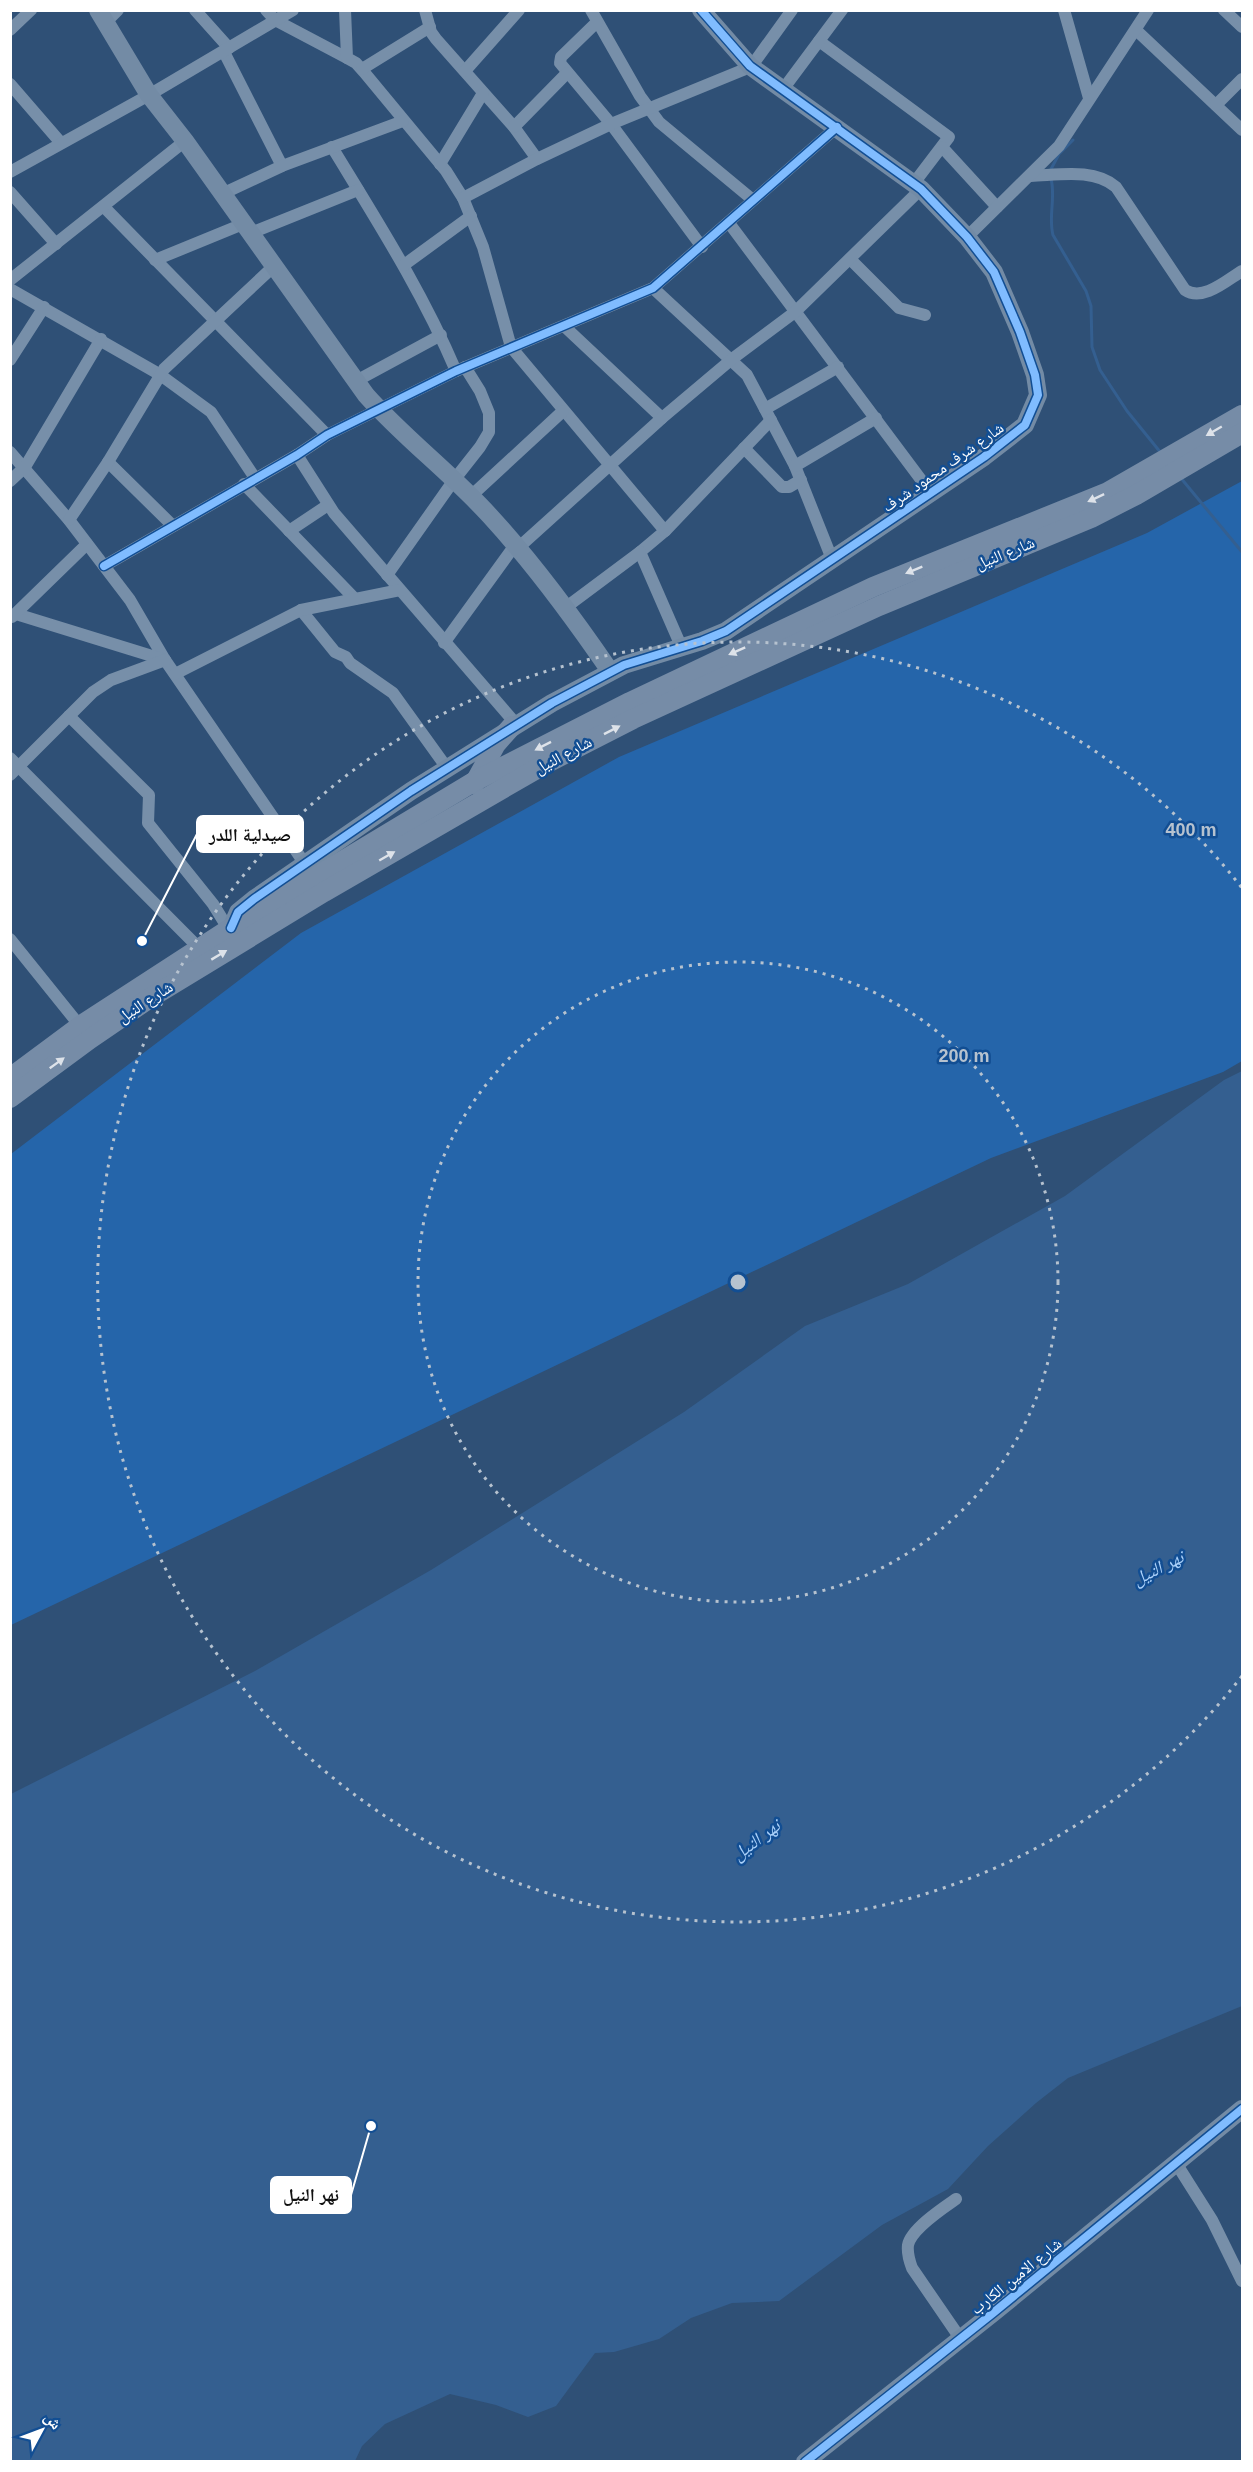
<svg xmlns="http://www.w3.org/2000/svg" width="1253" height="2472" font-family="Arial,'Noto Naskh Arabic',sans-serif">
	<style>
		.green { fill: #2565aa }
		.water { fill: #345f90 }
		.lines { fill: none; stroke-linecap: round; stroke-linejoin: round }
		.stream { stroke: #345f90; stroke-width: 3 }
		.street { stroke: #778fa9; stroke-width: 12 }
		.secondary { stroke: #738ba5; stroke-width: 18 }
		.primary { stroke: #768ca7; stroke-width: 20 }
		.cycleway-casing { stroke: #124e93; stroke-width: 11 }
		.cycleway { stroke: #80bcff; stroke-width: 8 }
		.oneway { fill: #dde2e9 }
		.ring { fill: none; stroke: #b6c2cf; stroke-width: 3; stroke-dasharray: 3 6 }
		.labels { text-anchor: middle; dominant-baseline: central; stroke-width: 5; stroke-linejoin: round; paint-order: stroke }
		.street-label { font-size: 16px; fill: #fff; stroke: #124e93 }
		.water-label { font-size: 18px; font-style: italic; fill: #abd1fa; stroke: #124e93 }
		.centre { fill: #b6c2cf; stroke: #124e93; stroke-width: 3 }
		.ring-label { font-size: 18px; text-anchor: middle; font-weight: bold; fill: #b6c2cf; stroke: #124e93; stroke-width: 5; stroke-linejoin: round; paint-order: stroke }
		.leader { fill: none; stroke: #fff; stroke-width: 2 }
		.callout-dot { fill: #fff; stroke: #124e93; stroke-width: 2 }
		.callout { fill: #fff; stroke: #fff; stroke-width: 2 }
		.callout-label { font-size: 18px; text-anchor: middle; font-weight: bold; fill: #111 }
	</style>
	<rect width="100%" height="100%" fill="#2f5076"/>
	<polygon class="green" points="1242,481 1242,1061 1223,1072 991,1158 11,1625 11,1154 301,933 619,757 1147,533"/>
	<polygon class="water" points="1242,1071 1242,2006 1068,2078 1036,2103 988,2146 948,2189 882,2225 779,2301 732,2303 691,2318 659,2339 614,2352 595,2353 556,2406 528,2417 496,2405 450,2394 385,2424 362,2446 355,2461 11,2461 11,1794 255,1671 431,1570 684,1412 805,1326 908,1284 1065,1196 1224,1080"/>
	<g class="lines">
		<g class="stream">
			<polyline points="1050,171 1059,154 1073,140"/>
			<path d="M1051,179C1056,198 1048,216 1053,235L1086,291L1091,306L1092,347L1100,370L1127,411L1161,453"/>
			<polyline points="1180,477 1242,552"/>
		</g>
		<g class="street">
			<polyline points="195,10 229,48"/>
			<polyline points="266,10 275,20 347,58"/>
			<polyline points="345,10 347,58 356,63 364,72 446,171 463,198 483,247 511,347 665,531 640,552 681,646"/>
			<polyline points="425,10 431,32 436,39 514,127 537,159"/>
			<polyline points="591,10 640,96 659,122 753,200"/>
			<polyline points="1064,10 1089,98"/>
			<polyline points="1224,10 1242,27"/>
			<polyline points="106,22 118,10"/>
			<polyline points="597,22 561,57 560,63 611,124 702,247"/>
			<polyline points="10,30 31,10"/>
			<polyline points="1136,30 1242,130"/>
			<polyline points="819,41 949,137 914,183"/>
			<polyline points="224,52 282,166"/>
			<polyline points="362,69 430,27"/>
			<polyline points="465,71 519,10"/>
			<polyline points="10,84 61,143"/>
			<polyline points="784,88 842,10"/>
			<polyline points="1216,105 1242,79"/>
			<polyline points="514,127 567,73"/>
			<path d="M332,147C377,221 422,291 456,371"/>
			<polyline points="942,147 997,207"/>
			<polyline points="440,164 483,93"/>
			<polyline points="10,172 149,95 293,10"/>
			<path d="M1031,176C1059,175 1094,168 1116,187L1185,290C1203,302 1227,280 1242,271"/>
			<polyline points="10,192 56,244"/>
			<polyline points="222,194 282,166 403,121"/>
			<polyline points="463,198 537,159 611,124 743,70 756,60 792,10"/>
			<polyline points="104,207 327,435"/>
			<polyline points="729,223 931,493"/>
			<polyline points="251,233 358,190"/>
			<polyline points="967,237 1059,146 1148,10"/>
			<polyline points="850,259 899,308 925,315"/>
			<polyline points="155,260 243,224"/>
			<polyline points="404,265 471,216"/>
			<polyline points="10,280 185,141"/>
			<polyline points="653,288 747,375 795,466 832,559"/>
			<polyline points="10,289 159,374 211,412 255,478"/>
			<polyline points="564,326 662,418"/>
			<polyline points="10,360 44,307"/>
			<polyline points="356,381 441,335"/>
			<polyline points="765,409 838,367"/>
			<polyline points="744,448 782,487 789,487 801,480"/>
			<polyline points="10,452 69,520 130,600 165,660 305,864"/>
			<polyline points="297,455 334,513 516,724"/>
			<polyline points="108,462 173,526"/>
			<polyline points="795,466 876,418"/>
			<polyline points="10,481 25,467 101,339"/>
			<polyline points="244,484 355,599"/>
			<polyline points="471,496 563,411"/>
			<polyline points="69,520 108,462 164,369 273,267"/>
			<polyline points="289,531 328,505"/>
			<polyline points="665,531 771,420"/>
			<polyline points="518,548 662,418 732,359 795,312 921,189"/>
			<polyline points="104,566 297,455 327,435 456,371 653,288 837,127"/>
			<polyline points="387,575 454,480 480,447 489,432 489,413 480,391 465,367"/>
			<polyline points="565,608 640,552"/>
			<polyline points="301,610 335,652 346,657 350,663 393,693 447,768"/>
			<polyline points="16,614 165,660"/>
			<polyline points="12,617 87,544"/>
			<polyline points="444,643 515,545"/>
			<polyline points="175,674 301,610 400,590"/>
			<polyline points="69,716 149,795 148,823 213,904 229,930"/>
			<polyline points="10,758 200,949"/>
			<polyline points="10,775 93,692 111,680 165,660"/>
			<polyline points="10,939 80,1026"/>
			<polyline points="1176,2163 1212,2220 1242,2281"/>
			<path d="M956,2199C943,2208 911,2229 908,2245C907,2253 909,2260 912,2268L960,2338"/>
		</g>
		<g class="secondary">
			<path d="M98,10L149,95L185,141L366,395C404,438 451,473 490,516C534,564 573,617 610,671"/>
			<polyline points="231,928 238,912 254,899 411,791 552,703 624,665 702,641 726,631 984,457 1025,425 1038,395 1035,375 1020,332 994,272 967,237 921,189 750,66 701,10"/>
			<polyline points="805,2462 993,2313 1242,2109"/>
		</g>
		<g class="primary">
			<polyline points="474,784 496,744 512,726"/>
			<polyline points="10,1078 80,1026 231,928 475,781 630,702 873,587 1108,492 1242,415"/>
			<polyline points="10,1098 90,1039 150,998 324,892 547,763 633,719 879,606 1091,518 1136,495 1242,433"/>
		</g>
		<g class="cycleway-casing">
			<g id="cycleway">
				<polyline points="104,566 297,455 327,435 456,371 653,288 837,127"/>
				<polyline points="231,928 238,912 254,899 411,791 552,703 624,665 702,641 726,631 984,457 1025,425 1038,395 1035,375 1020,332 994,272 967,237 921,189 750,66 701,10"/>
				<polyline points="805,2462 993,2313 1242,2109"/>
			</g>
		</g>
		<use href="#cycleway" class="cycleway"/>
	</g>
	<defs><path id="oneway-solid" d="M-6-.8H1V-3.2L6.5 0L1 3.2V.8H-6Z" transform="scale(1.5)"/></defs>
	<g class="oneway">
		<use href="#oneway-solid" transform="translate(1214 431) rotate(150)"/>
		<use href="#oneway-solid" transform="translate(1096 498) rotate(155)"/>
		<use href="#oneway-solid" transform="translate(914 570) rotate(158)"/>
		<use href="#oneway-solid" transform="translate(737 651) rotate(156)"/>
		<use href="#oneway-solid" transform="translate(612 730) rotate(-27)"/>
		<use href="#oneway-solid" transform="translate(543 746) rotate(153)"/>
		<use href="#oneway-solid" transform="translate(387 856) rotate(-30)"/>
		<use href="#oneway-solid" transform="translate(219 955) rotate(-31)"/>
		<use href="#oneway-solid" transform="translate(57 1063) rotate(-36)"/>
	</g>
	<g class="ring">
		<circle cx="738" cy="1282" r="320"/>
		<path d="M1242 1676A640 640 0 1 1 1242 888"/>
	</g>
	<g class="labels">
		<g class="street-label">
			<text transform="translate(943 467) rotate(-35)">شارع شرف محمود شرف</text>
			<text transform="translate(1005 553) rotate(-22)">شارع النيل</text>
			<text transform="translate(563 755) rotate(-28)">شارع النيل</text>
			<text transform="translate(145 1002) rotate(-33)">شارع النيل</text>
			<text transform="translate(1016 2276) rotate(-39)">شارع الامين الكارب</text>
		</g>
		<g class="water-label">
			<text transform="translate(1158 1568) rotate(-27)">نهر النيل</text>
			<text transform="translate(756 1840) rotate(-37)">نهر النيل</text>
		</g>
	</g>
	<circle cx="738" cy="1282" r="9" class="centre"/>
	<g class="ring-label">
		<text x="1191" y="836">400 m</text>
		<text x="964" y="1062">200 m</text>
	</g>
	<path class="leader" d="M142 941L197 834M371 2126L351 2195"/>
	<g class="callout-dot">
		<circle cx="142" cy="941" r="6"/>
		<circle cx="371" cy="2126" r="6"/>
	</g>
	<g class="callout">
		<rect x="197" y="816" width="106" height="36" rx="6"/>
		<rect x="271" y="2177" width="80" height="36" rx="6"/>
	</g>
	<g class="callout-label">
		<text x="250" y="841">صيدلية اللدر</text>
		<text x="311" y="2201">نهر النيل</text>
	</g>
	<rect width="1253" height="2472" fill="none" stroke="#ffffff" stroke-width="24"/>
	<g transform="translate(42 2430) rotate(49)" stroke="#124e93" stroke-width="4.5" paint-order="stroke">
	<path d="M0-4.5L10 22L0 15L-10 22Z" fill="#ffffff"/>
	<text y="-9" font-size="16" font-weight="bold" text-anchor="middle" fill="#ffffff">ش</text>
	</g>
</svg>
